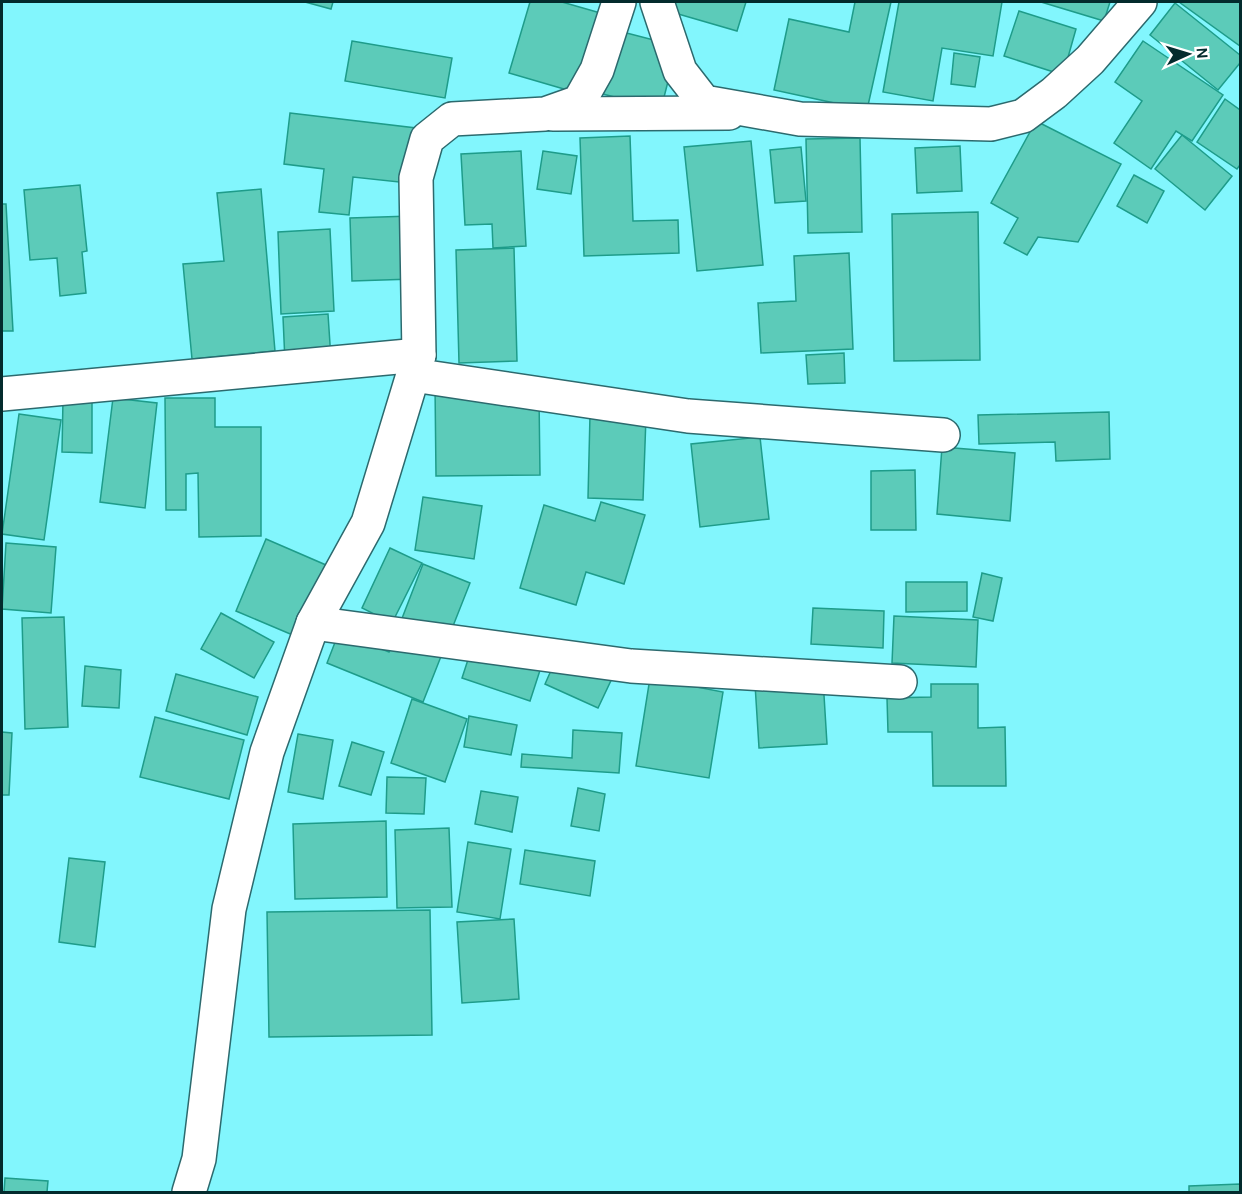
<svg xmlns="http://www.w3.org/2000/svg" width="1242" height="1194" font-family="Karla,sans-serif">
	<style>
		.building { fill: #5ccbb9; stroke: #1e9c8a; stroke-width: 1.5 }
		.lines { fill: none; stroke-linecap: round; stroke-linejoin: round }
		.street-casing { stroke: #2c6a6e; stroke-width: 36 }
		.street { stroke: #fff; stroke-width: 33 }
	</style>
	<rect width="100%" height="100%" fill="#82f6fd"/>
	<g class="building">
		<polygon points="305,2 333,2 331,9"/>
		<polygon points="530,2 562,2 611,16 588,96 509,73"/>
		<polygon points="655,2 746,2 737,31 654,7"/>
		<polygon points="855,2 891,2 867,110 774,90 789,19 849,32"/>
		<polygon points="899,2 1002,2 993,56 942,48 933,101 883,92"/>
		<polygon points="1041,2 1110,2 1104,21"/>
		<polygon points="1179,2 1240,2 1240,46"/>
		<polygon points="1175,3 1240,55 1240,63 1218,90 1150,35"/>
		<polygon points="1019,11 1076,29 1063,75 1004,56"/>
		<polygon points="615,30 677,46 661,109 599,93"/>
		<polygon points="352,41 452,58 445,98 345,81"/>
		<polygon points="1143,41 1223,95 1192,141 1176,131 1151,169 1114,143 1142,101 1115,82"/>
		<polygon points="954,53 980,57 975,87 951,84"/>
		<polygon points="1225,99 1240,110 1240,165 1237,169 1197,142"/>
		<polygon points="290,113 433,130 427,185 353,177 349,215 319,212 324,169 284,164"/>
		<polygon points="1036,121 1121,164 1078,242 1038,237 1027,255 1004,243 1018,218 991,203"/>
		<polygon points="1182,135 1232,176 1205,210 1155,169"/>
		<polygon points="630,136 633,221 678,220 679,253 584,256 580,138"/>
		<polygon points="860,138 862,232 808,233 806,139"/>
		<polygon points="751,141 763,265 697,271 684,147"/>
		<polygon points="960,146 962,191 917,193 915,148"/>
		<polygon points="801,147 806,201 775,203 770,150"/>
		<polygon points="521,151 526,246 493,248 492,224 465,225 461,154"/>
		<polygon points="543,151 577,156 571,194 537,189"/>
		<polygon points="1134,175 1164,191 1147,223 1117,206"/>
		<polygon points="80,185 87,251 82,252 86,293 60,296 57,258 30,260 24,190"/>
		<polygon points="261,189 275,351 192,359 183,264 224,261 217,193"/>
		<polygon points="2,204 6,204 13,331 2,331"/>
		<polygon points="978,212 980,360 894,361 892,214"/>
		<polygon points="411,216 413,279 352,281 350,218"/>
		<polygon points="330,229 334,311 281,314 278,232"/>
		<polygon points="514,248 517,361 459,363 456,250"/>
		<polygon points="849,253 853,349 761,353 758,303 796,301 794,256"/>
		<polygon points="328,314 331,359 285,362 283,317"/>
		<polygon points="844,353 845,383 808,384 806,355"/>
		<polygon points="435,385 539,396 540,475 436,476"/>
		<polygon points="113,398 157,403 145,508 100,502"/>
		<polygon points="165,398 215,398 215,427 261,427 261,536 199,537 198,473 186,474 186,510 166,510"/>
		<polygon points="63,399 92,400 92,453 62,452"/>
		<polygon points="1109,412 1110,459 1056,461 1055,442 979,444 978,415"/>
		<polygon points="19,414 61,420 44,540 2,534"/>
		<polygon points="590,415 646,417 643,500 588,498"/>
		<polygon points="760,437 769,519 700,527 691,444"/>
		<polygon points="942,447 1015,453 1010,521 937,514"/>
		<polygon points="915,470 916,530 871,530 871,471"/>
		<polygon points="423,497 482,506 474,559 415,550"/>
		<polygon points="601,502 645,515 624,584 586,572 576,605 520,588 544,505 595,521"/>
		<polygon points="266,539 326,565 295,636 236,611"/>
		<polygon points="6,543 56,547 51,613 2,609"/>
		<polygon points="390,548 422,563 392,623 362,608"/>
		<polygon points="423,564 470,583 423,702 327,663 339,632 389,652"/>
		<polygon points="982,573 1002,578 993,621 973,617"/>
		<polygon points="906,582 967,582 967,611 906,612"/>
		<polygon points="813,608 884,611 883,648 811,644"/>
		<polygon points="221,613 274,642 254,678 201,649"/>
		<polygon points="894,616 978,620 976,667 892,663"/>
		<polygon points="64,617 68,727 25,729 22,618"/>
		<polygon points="477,632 545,655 530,701 462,678"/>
		<polygon points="561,648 615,672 598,708 545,684"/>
		<polygon points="85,666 121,670 119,708 82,706"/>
		<polygon points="176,674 258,697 247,735 166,711"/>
		<polygon points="650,678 723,692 709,778 636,766"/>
		<polygon points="823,679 827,744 759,748 755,684"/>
		<polygon points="931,684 978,684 978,728 1005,727 1006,786 933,786 932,732 888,732 887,698 931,697"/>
		<polygon points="412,699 467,719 445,782 391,763"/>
		<polygon points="469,716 517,725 511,755 464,747"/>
		<polygon points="155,717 244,740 229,799 140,777"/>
		<polygon points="573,730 622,733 619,773 521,767 522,754 572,758"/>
		<polygon points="2,732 12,733 9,795 2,795"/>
		<polygon points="298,734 333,740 323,799 288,792"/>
		<polygon points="352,742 384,752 371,795 339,786"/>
		<polygon points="387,777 426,778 424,814 386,813"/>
		<polygon points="578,788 605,794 599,831 571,826"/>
		<polygon points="481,791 518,797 512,832 475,824"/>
		<polygon points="386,821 387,897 295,899 293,824"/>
		<polygon points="449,828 452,907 397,908 395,830"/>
		<polygon points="468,842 511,849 500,919 457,912"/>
		<polygon points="525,850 595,861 590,896 520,884"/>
		<polygon points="69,858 105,862 95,947 59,942"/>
		<polygon points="430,910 432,1035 269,1037 267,912"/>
		<polygon points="514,919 519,999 462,1003 457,922"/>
		<polygon points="5,1178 48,1181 47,1192 4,1192"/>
		<polygon points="1240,1184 1240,1192 1189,1192 1189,1186"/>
	</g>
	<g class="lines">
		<g class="street-casing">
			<g id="street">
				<polyline points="657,2 680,71 704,102 800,119 991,124 1023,116 1054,93 1090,60 1140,2"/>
				<polyline points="553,114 729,113"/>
				<polyline points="413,375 688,416 943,435"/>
				<polyline points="2,394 419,355"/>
				<polyline points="313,623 631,666 900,682"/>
				<polyline points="189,1192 199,1159 229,909 267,752 313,623 368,523 419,355 416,178 427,139 452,119 545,114 579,102 597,70 619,2"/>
			</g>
		</g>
		<use href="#street" class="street"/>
	</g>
	<rect width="1242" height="1194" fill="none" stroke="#032b2d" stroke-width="6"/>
	<g transform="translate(1188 54) rotate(86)" stroke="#ffffff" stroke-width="4.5" paint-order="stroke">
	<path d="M0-4.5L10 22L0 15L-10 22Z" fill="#032b2d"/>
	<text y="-9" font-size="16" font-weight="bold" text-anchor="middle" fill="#032b2d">N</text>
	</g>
</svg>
